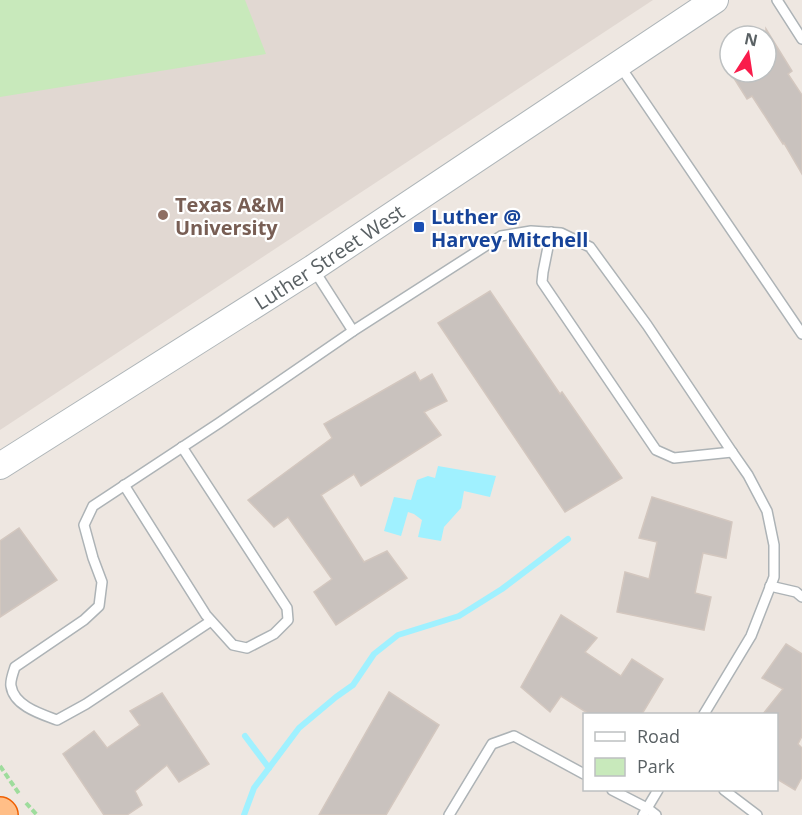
<svg xmlns="http://www.w3.org/2000/svg" width="802" height="815" font-family="'Open Sans',sans-serif">
	<style>
		.education { fill: #e1d8d2 }
		.green { fill: #c8e9bb }
		.water { fill: #a0f1ff }
		.lines { fill: none; stroke-linecap: round; stroke-linejoin: round }
		.stream { stroke: #a0f1ff; stroke-width: 6 }
		.building { fill: #c9c2be; stroke: #d3c7bf; stroke-width: 1.5 }
		.lane-casing { stroke: #adb3b6; stroke-width: 12 }
		.secondary-casing { stroke: #aeb5b8; stroke-width: 28 }
		.highway-casing { stroke: #ef5f00; stroke-width: 36 }
		.path { stroke: #9edc9c; stroke-width: 4; stroke-dasharray: 6 3; stroke-linecap: butt }
		.lane { stroke: #fff; stroke-width: 9 }
		.secondary { stroke: #fff; stroke-width: 26 }
		.highway { stroke: #ffbe87; stroke-width: 33 }
		.education-dot { fill: #8d6e63; stroke: #fff; stroke-width: 2 }
		.transit-dot { fill: #1a4fb4; stroke: #fff; stroke-width: 2 }
		.labels { text-anchor: middle; dominant-baseline: central; stroke-width: 4.5; stroke-linejoin: round; paint-order: stroke }
		.education-label { font-size: 20px; font-weight: bold; fill: #785e54; stroke: #fff; text-anchor: start }
		.transit-label { font-size: 20px; font-weight: bold; fill: #164399; stroke: #fff; text-anchor: start }
		.street-label { font-size: 20px; fill: #5a6164; stroke: #fff }
	</style>
	<rect width="100%" height="100%" fill="#eee7e1"/>
	<polygon class="education" points="0,0 653,0 0,430"/>
	<polygon class="green" points="0,0 245,0 266,54 0,97"/>
	<polygon class="water" points="438,466 496,476 490,497 464,491 461,508 444,527 441,541 418,537 422,520 414,514 408,512 401,536 384,531 394,497 411,500 417,480 428,476 435,478"/>
	<g class="lines">
		<g class="stream">
			<polyline points="245,736 269,768"/>
			<polyline points="244,815 254,788 299,728 336,697 353,685 374,654 398,635 459,616 502,589 568,539"/>
		</g>
	</g>
	<g class="building">
		<polygon points="766,29 792,71 788,74 802,95 802,174 784,143 783,144 752,96 747,99 730,72 766,72"/>
		<polygon points="490,291 560,394 562,392 622,478 565,512 438,323"/>
		<polygon points="415,372 420,381 432,374 447,401 424,412 441,435 361,486 354,474 321,495 364,562 387,551 407,578 336,625 314,592 332,579 288,517 274,527 248,500 332,438 324,424"/>
		<polygon points="652,497 732,522 726,558 703,553 695,593 711,597 704,630 617,612 625,572 649,579 657,542 639,538"/>
		<polygon points="19,528 57,580 0,617 0,541"/>
		<polygon points="561,615 597,638 585,652 621,676 632,659 663,679 642,714 589,714 561,696 550,712 521,687"/>
		<polygon points="786,644 802,654 802,736 798,744 802,748 802,777 795,790 777,779 777,714 763,714 783,689 762,678"/>
		<polygon points="389,692 439,725 386,815 319,815"/>
		<polygon points="162,693 209,764 179,782 167,765 135,791 142,805 127,815 104,815 63,754 94,731 107,748 140,725 130,711"/>
	</g>
	<g class="lines">
		<g class="lane-casing">
			<g id="lane">
				<polyline points="777,0 802,39"/>
				<polyline points="620,66 802,334"/>
				<polyline points="551,232 543,272 542,282 656,450 674,458 732,452"/>
				<polyline points="314,270 353,331"/>
				<polyline points="124,485 206,615 233,645 247,648 274,634 288,620 287,608 182,447"/>
				<polyline points="770,586 796,592 802,597"/>
				<path d="M211,621L86,704L57,720C41,714 14,706 11,686C10,681 13,673 15,667L84,620L99,606L102,582L93,558L84,525L93,506L219,423L353,331L501,236L531,231L561,233L590,247L647,325L732,452L748,475L767,511L774,545V577L751,636L704,714"/>
				<polyline points="612,790 647,808 656,815"/>
				<polyline points="724,790 757,815"/>
				<polyline points="449,815 492,744 514,736 584,774"/>
				<polyline points="643,815 658,790"/>
			</g>
		</g>
		<g class="secondary-casing">
			<g id="secondary">
				<path id="s1" d="M0,466L313,268L715,0"/>
			</g>
		</g>
		<g class="highway-casing">
			<polyline id="highway" points="0,814 1,815"/>
		</g>
		<g class="path">
			<polyline points="0,766 20,795"/>
			<polyline points="26,803 37,815"/>
		</g>
		<use href="#lane" class="lane"/>
		<use href="#secondary" class="secondary"/>
		<use href="#highway" class="highway"/>
	</g>
	<circle class="education-dot" cx="163" cy="215" r="6"/>
	<rect class="transit-dot" x="413" y="221" width="12" height="12" rx="3"/>
	<g class="labels">
		<g class="education-label">
			<text x="175" y="204">Texas A&amp;M<tspan x="175" dy="23">University</tspan></text>
		</g>
		<g class="transit-label">
			<text x="431" y="216">Luther @<tspan x="431" dy="23">Harvey Mitchell</tspan></text>
		</g>
		<g class="street-label">
			<text stroke="none"><textPath href="#s1" startOffset="390">Luther Street West</textPath></text>
		</g>
	</g>
	<rect x="583" y="713" width="195" height="78" fill="#ffffff" stroke="#bdc0c1" stroke-width="1.5"/>
	<rect x="595" y="732" width="30" height="9" fill="#ffffff" stroke="#bdc0c1" stroke-width="1.5"/>
	<text x="637" y="743" font-size="18" fill="#5a6164">Road</text>
	<rect x="595" y="758" width="30" height="18" fill="#c8e9bb" stroke="#bdc0c1" stroke-width="1.5"/>
	<text x="637" y="773" font-size="18" fill="#5a6164">Park</text>
	<g transform="translate(748 54) rotate(12)"><circle r="28" fill="#ffffff" stroke="#bdc0c1" stroke-width="1.5"/>
	<path d="M0-4.5L10 22L0 15L-10 22Z" fill="#f91c4b"/>
	<text y="-9" font-size="16" font-weight="bold" text-anchor="middle" fill="#5a6164">N</text>
	</g>
</svg>
